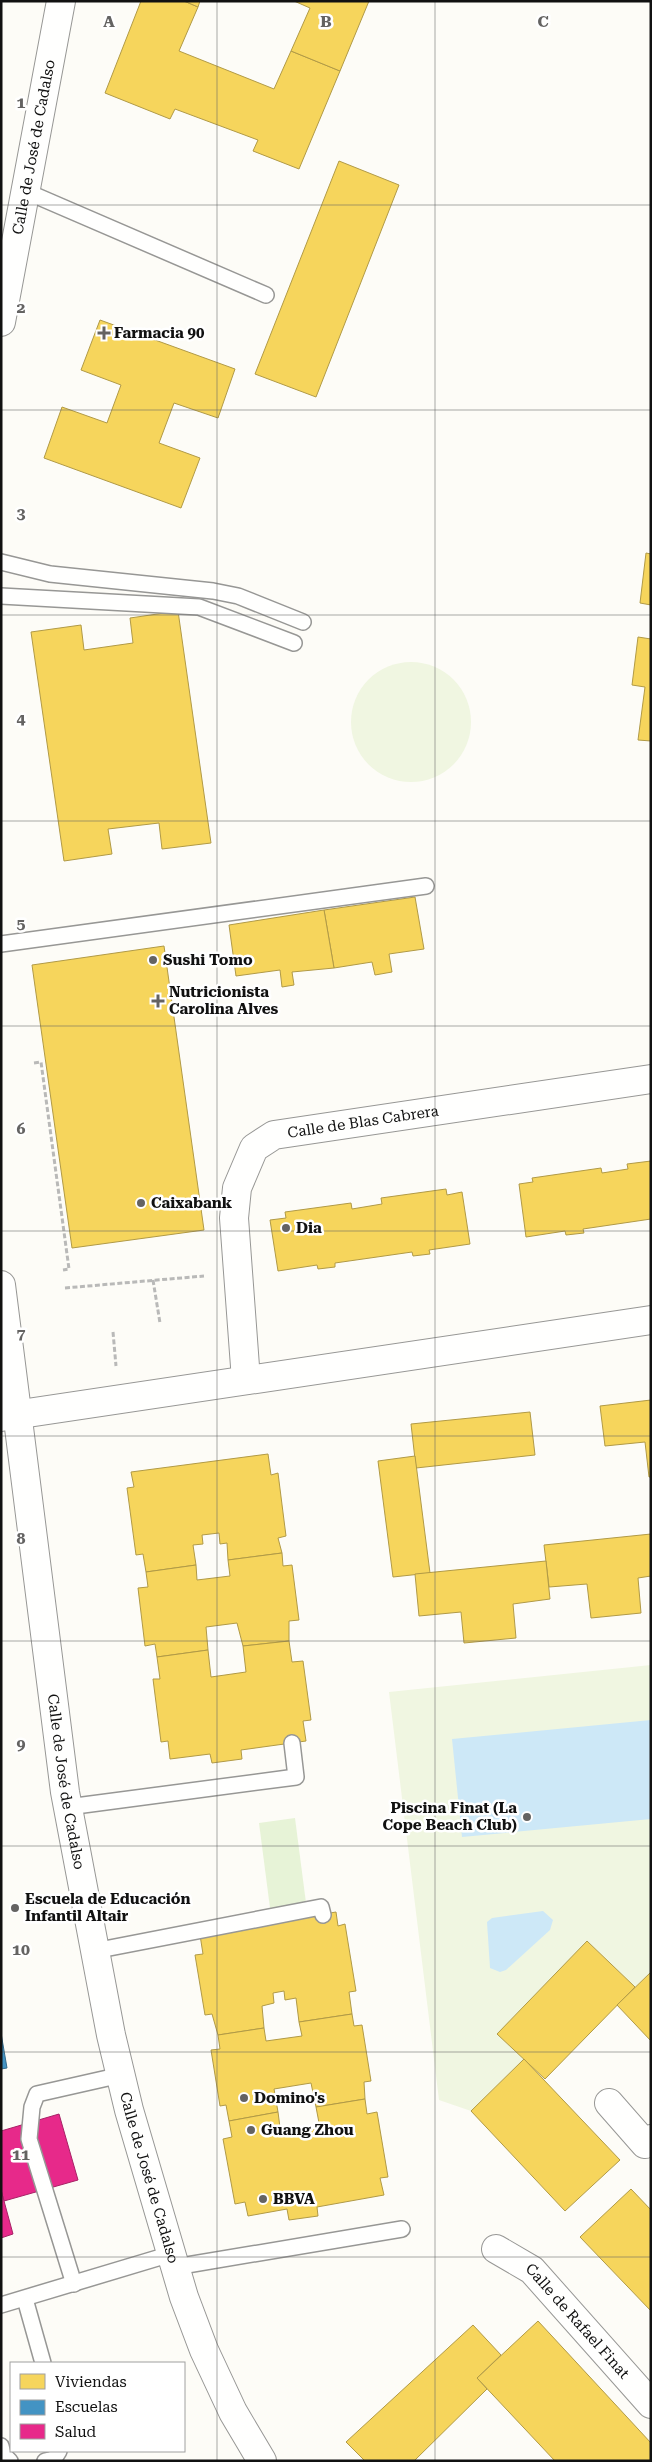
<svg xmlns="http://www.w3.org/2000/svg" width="652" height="2462" font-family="'Roboto Serif',serif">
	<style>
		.green { fill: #e7f3d7 }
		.pitch { fill: #f0f6e1 }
		.water { fill: #cde8f7 }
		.homes { fill: #f6d55c; stroke: #b19a46 }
		.schools { fill: #4393c3; stroke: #346c8e }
		.health { fill: #e7298a; stroke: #a72266 }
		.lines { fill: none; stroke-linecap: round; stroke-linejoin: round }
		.service-casing { stroke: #979795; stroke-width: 18 }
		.minor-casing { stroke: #979795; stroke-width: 30 }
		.path { stroke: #b9b9b8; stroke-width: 3; stroke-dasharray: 5 2.5; stroke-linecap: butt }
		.service { stroke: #fffffe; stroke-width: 15 }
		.minor { stroke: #fffffe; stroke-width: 28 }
		.grid { fill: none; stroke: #646362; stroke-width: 1; stroke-opacity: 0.55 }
		.poi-dot { fill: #646362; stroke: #fff; stroke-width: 2 }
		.labels { text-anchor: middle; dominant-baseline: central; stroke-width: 5; stroke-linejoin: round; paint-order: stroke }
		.street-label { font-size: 15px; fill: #111; stroke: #fff }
		.poi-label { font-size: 15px; font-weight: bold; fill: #111; stroke: #fff; text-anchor: start }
		.grid-label { font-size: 16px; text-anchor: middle; font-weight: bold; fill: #646362; stroke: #fff; stroke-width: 5; stroke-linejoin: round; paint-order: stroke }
	</style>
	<rect width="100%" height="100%" fill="#fdfcf7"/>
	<polygon class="green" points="295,1818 306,1903 270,1908 259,1823"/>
	<g class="pitch">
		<circle cx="411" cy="722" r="60"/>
		<polygon points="651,1665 651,1972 635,1987 587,1941 524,2059 471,2111 439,2100 389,1692"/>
	</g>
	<g class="water">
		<polygon points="651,1720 651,1819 462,1837 452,1739"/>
		<polygon points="543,1911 553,1920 550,1930 506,1970 500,1972 490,1968 487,1922 492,1918"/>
	</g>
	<g class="homes">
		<polygon points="141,1 184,1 198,7 179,51 274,89 291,51 340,71 299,169 253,151 258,140 175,109 170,119 105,93"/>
		<polygon points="184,1 200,1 198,7"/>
		<polygon points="294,1 369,1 340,71 291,51 310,8"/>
		<polygon points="339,161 399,185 316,397 255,374"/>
		<polygon points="100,320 235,369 218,418 174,403 159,443 200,458 181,508 44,458 62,407 107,423 121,385 81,370"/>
		<polygon points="646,553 651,554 651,605 640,603"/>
		<polygon points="178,611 211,843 162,849 159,823 108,829 112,854 64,861 31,632 81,625 84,650 133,643 130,618"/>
		<polygon points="638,637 651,639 651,741 638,740 645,687 632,685"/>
		<polygon points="415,897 424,949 389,954 392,972 375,975 372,962 334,968 324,910"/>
		<polygon points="324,910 334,968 292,972 294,985 282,987 280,970 236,976 229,925"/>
		<polygon points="164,946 204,1230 72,1248 32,965"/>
		<polygon points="651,1161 651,1219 583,1229 584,1233 566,1235 565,1231 526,1237 519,1184 533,1182 532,1178 601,1168 602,1173 628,1169 627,1164"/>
		<polygon points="446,1189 447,1195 462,1192 470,1244 429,1250 430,1254 413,1256 412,1252 335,1263 335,1267 318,1269 317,1265 278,1271 270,1220 286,1218 285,1212 351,1203 352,1209 382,1204 381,1198"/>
		<polygon points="651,1400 651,1477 649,1477 645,1442 605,1446 600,1406"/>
		<polygon points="530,1412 535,1455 416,1468 411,1424"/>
		<polygon points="268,1454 271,1475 278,1473 286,1536 278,1538 282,1553 228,1560 227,1543 220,1544 219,1533 202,1535 203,1544 193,1545 196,1565 146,1572 143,1554 136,1555 127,1488 134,1487 131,1472"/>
		<polygon points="415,1456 430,1573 393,1577 378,1461"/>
		<polygon points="651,1534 651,1576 638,1578 641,1613 591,1618 587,1584 549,1587 544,1545"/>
		<polygon points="282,1553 283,1566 292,1565 299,1620 289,1621 289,1641 243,1646 237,1623 206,1627 208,1650 157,1657 155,1644 145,1646 138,1588 148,1587 146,1572 196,1565 197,1580 230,1576 228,1560"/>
		<polygon points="546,1561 550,1599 513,1604 516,1638 464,1643 461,1612 419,1616 415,1574"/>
		<polygon points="289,1641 292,1662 303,1661 311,1720 303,1721 306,1741 241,1750 242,1759 212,1763 210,1754 170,1759 168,1741 161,1742 153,1679 160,1679 157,1657 208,1650 211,1677 246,1672 243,1646"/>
		<polygon points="336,1912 338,1926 345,1924 356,1991 349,1992 352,2014 299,2022 296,1998 285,2000 284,1991 273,1993 274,2003 262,2006 264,2028 218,2035 212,2014 205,2015 195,1955 203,1954 200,1935"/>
		<polygon points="587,1941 635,1987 545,2079 497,2034"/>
		<polygon points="651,1972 651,2041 617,2005"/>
		<polygon points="352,2014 354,2026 362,2025 371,2081 364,2082 365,2099 316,2107 311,2083 274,2089 278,2112 229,2121 226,2105 220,2106 211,2050 220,2049 218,2035 264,2028 266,2041 302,2036 299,2022"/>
		<polygon points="524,2059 620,2160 565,2211 471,2111"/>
		<polygon points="365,2099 367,2114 377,2112 388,2177 380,2178 384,2195 317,2207 318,2216 289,2220 287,2209 248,2216 245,2202 235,2204 223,2139 232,2137 229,2121 278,2112 281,2135 320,2128 316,2107"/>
		<polygon points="631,2189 651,2210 651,2311 580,2237"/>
		<polygon points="538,2321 651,2443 651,2461 555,2461 477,2378"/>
		<polygon points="473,2325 501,2355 477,2378 487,2389 414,2461 365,2461 346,2442"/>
	</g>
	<polygon class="schools" points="1,2033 7,2068 1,2069"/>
	<g class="health">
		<polygon points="59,2114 78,2180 4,2201 1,2190 1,2131"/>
		<polygon points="1,2190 13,2234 1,2238"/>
	</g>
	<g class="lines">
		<g class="service-casing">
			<g id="service">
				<polyline points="25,191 266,295"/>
				<polyline points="1,562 50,574 213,591 238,596 303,622"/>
				<polyline points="1,596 199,607 294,643"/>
				<polyline points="1,944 426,886"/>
				<polyline points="68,1807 296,1777 292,1743"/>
				<polyline points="94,1951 321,1907 323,1915"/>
				<polyline points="175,2267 402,2229"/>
				<polyline points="74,2284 29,2139 32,2107 37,2094 121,2075"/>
				<polyline points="25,2299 43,2363"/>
				<polyline points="1,2305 171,2254"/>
				<polyline points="1,2446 3,2454 10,2461"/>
				<polyline points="45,2461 54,2459 59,2451"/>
			</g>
		</g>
		<g class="minor-casing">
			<g id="minor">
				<path id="s1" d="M1,322L61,1"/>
				<path id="s2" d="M1,1285L65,1792L111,2035L129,2110L184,2297L204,2350L233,2412L262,2461"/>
				<path id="s3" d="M246,1380L234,1218L237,1188L254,1148L274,1135L651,1079"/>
				<polyline points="1,1417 651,1320"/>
				<polyline points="609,2103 645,2144 651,2139"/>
				<path id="s4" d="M496,2249L532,2270L651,2404"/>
			</g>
		</g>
		<g class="path">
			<polyline points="34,1063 41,1062 69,1269 63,1270"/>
			<polyline points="153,1280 160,1323"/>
			<polyline points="65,1288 204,1276"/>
			<polyline points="113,1332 116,1366"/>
		</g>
		<use href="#service" class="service"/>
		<use href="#minor" class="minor"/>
	</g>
	<path class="grid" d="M217,1V2461M435,1V2461M1,205H651M1,410H651M1,615H651M1,821H651M1,1026H651M1,1231H651M1,1436H651M1,1641H651M1,1846H651M1,2052H651M1,2257H651"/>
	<g class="poi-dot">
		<path d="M101.5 325.5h5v5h5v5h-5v5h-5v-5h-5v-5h5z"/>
		<circle cx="153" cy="960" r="5"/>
		<path d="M155.5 993.5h5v5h5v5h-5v5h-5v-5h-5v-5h5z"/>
		<circle cx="141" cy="1203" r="5"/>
		<circle cx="286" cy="1228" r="5"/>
		<circle cx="527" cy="1817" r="5"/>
		<circle cx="15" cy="1908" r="5"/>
		<circle cx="244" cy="2098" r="5"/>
		<circle cx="251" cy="2130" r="5"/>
		<circle cx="263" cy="2199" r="5"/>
	</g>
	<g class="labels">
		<g class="street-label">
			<text stroke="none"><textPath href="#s1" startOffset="178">Calle de José de Cadalso</textPath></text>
			<text stroke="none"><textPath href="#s3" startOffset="350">Calle de Blas Cabrera</textPath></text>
			<text stroke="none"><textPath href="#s2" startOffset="501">Calle de José de Cadalso</textPath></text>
			<text stroke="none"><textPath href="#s2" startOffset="906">Calle de José de Cadalso</textPath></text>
			<text stroke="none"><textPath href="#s4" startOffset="110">Calle de Rafael Finat</textPath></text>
		</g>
		<g class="poi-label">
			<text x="114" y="333">Farmacia 90</text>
			<text x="163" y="960">Sushi Tomo</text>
			<text x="169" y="992">Nutricionista<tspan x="169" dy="17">Carolina Alves</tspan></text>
			<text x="151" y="1203">Caixabank</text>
			<text x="296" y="1228">Dia</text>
			<text x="517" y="1808" text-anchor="end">Piscina Finat (La<tspan x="517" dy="17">Cope Beach Club)</tspan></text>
			<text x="25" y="1899">Escuela de Educación<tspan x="25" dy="17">Infantil Altair</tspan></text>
			<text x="254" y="2098">Domino's</text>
			<text x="261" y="2130">Guang Zhou</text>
			<text x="273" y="2199">BBVA</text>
		</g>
	</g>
	<g class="grid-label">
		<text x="109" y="27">A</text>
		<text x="326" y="27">B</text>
		<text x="543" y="27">C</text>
		<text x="21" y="108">1</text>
		<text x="21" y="313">2</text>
		<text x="21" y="519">3</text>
		<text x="21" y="724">4</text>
		<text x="21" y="929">5</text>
		<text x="21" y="1134">6</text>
		<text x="21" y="1339">7</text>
		<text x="21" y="1544">8</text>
		<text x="21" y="1750">9</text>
		<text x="21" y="1955">10</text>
		<text x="21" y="2160">11</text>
	</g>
	<rect width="652" height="2462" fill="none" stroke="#111111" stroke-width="5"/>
	<rect x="10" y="2362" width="175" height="90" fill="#ffffff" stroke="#a0a0a0"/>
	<rect x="20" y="2374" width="25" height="15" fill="#f6d55c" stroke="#a0a0a0"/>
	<text x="55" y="2387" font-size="15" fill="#111111">Viviendas</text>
	<rect x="20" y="2400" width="25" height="15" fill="#4393c3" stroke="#a0a0a0"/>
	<text x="55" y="2412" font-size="15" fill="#111111">Escuelas</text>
	<rect x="20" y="2424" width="25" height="15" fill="#e7298a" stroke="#a0a0a0"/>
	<text x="55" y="2437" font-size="15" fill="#111111">Salud</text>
</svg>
